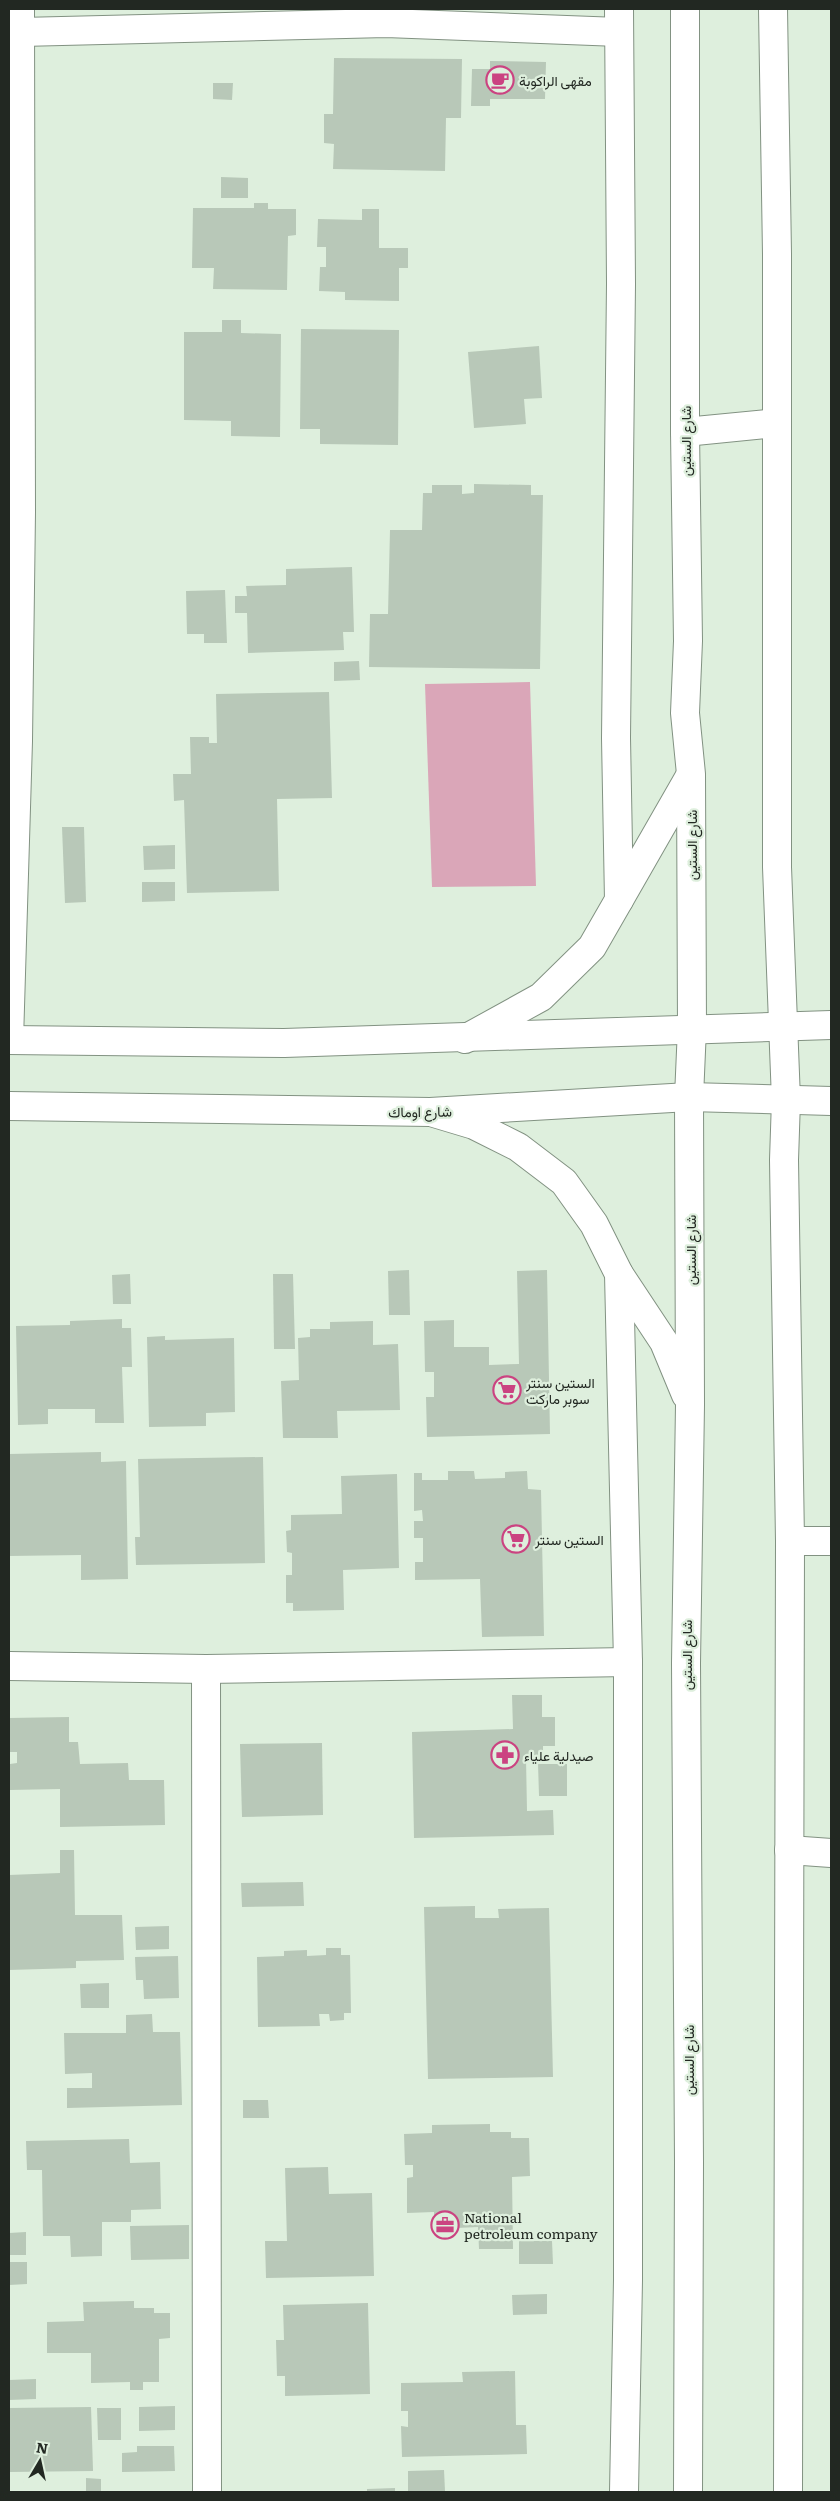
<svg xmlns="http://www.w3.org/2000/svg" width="840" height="2501" font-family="Literata,Vazirmatn,serif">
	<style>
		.green { fill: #daa6b8 }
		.building { fill: #b8c8b8 }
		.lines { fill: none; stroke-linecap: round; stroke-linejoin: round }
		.minor-casing { stroke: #829282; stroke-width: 30 }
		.major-casing { stroke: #829282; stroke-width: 30 }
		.minor { stroke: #fff; stroke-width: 28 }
		.major { stroke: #fff; stroke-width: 28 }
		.labels { text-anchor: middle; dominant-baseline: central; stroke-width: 4.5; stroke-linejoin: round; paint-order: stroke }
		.poi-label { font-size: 14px; fill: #222822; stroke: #deefdd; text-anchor: start }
		.street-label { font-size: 14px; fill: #222822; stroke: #deefdd }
	</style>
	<rect width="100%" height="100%" fill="#deefdd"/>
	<polygon class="green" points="530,682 536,886 432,887 425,684"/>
	<g class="building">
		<polygon points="334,58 462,59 461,118 446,118 445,171 333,169 334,144 324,143 324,114 333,114"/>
		<polygon points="490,61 546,62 545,99 490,99 490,106 471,106 472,69 490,69"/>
		<polygon points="213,83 233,83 232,100 213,99"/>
		<polygon points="221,177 248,178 248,198 221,198"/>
		<polygon points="254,203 268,203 268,209 296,209 296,235 288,236 287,290 213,289 214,268 192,268 193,208 254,208"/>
		<polygon points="362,209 379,209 379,248 408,248 408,268 399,268 399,301 345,300 345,292 319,291 320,267 326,267 326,247 317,247 318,219 362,220"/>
		<polygon points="222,320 241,320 241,333 281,334 280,437 231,436 231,421 184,420 184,332 222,332"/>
		<polygon points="301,329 399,330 398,445 320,444 320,429 300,429"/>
		<polygon points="539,346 542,398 524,399 526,424 474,428 468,352"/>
		<polygon points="474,484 531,485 531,495 543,495 540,669 369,667 370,614 388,614 390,530 422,530 423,493 432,493 432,485 462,485 462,494 474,493"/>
		<polygon points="352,567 354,632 343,632 344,650 248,653 247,613 235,613 235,596 247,596 246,586 286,585 286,569"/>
		<polygon points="225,590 227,643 204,643 204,634 187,634 186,591"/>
		<polygon points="359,661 360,680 334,681 334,662"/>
		<polygon points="329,692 332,798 277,799 279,891 187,893 184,800 174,801 173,774 191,774 190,737 209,737 209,743 217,743 216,694"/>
		<polygon points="62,827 84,827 86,902 65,903"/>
		<polygon points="175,845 175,869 144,870 143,846"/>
		<polygon points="142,882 175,882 175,901 142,902"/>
		<polygon points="409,1270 410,1315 389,1315 388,1271"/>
		<polygon points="547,1270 550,1434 427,1437 426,1397 434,1397 434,1372 425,1372 424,1321 454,1320 454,1347 489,1347 489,1365 519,1364 517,1271"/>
		<polygon points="130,1274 131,1304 113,1304 112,1275"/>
		<polygon points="273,1274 293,1274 295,1349 274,1349"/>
		<polygon points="122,1319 122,1328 131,1328 132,1367 122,1367 124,1423 95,1423 95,1409 48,1409 48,1424 18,1425 16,1326 70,1325 70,1321"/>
		<polygon points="373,1321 373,1345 398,1344 400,1410 337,1411 338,1438 283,1438 281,1381 299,1380 298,1338 310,1337 310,1329 330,1329 330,1322"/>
		<polygon points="165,1336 165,1340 234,1338 235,1412 206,1413 206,1426 149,1427 147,1337"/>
		<polygon points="101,1452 101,1462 126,1461 128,1579 81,1580 81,1555 9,1556 9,1454"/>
		<polygon points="263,1457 265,1563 136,1565 135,1537 140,1537 138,1459"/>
		<polygon points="448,1471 474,1471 475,1479 505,1478 505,1472 527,1471 528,1489 541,1490 544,1636 482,1637 480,1579 415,1580 415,1562 423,1562 423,1538 414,1538 414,1521 423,1521 422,1510 414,1511 414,1473 422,1473 422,1480 448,1480"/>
		<polygon points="397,1474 399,1568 343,1570 344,1610 293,1611 293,1603 286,1603 286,1575 292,1575 292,1553 287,1552 286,1531 291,1530 291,1515 342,1514 341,1476"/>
		<polygon points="512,1695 542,1695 542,1717 555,1717 555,1746 543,1746 543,1758 526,1758 527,1811 553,1810 554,1835 414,1838 412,1732 513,1729"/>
		<polygon points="69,1717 69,1742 78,1742 80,1764 128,1763 129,1780 164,1780 165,1825 60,1827 60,1789 10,1790 10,1764 17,1763 17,1752 9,1752 9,1718"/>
		<polygon points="322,1743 323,1815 242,1817 240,1744"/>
		<polygon points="538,1764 567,1764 567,1796 539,1796"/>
		<polygon points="60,1850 74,1850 75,1915 122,1915 124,1960 76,1961 76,1968 9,1970 9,1875 60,1873"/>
		<polygon points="303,1882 304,1906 242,1907 241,1883"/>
		<polygon points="475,1906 475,1918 499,1918 498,1909 549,1908 553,2077 428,2079 424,1907"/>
		<polygon points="169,1926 169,1949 136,1950 135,1927"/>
		<polygon points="326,1948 341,1948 341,1955 350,1955 351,2013 344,2013 344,2020 330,2021 329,2014 319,2014 320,2026 258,2027 257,1957 284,1956 284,1951 307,1950 307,1956 326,1955"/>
		<polygon points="178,1956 179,1998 144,1999 143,1980 136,1980 135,1957"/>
		<polygon points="109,1983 109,2008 81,2008 80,1984"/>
		<polygon points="152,2014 153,2032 180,2032 182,2105 67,2108 67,2088 92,2088 92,2073 65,2074 64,2033 126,2033 126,2015"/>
		<polygon points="243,2100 268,2100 269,2118 243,2118"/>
		<polygon points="490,2124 490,2132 511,2132 511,2138 529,2138 530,2176 512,2177 513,2249 479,2249 478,2227 434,2229 434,2212 407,2213 407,2178 413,2177 413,2165 405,2165 404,2134 432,2133 432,2125"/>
		<polygon points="129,2139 130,2163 160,2162 161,2209 131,2210 131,2222 102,2222 102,2256 71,2257 70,2236 43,2236 42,2170 27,2170 26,2141"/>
		<polygon points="328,2167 329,2194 372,2193 374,2276 266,2278 265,2241 287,2241 285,2168"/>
		<polygon points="189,2225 189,2259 131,2260 130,2226"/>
		<polygon points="26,2232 26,2255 9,2255 9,2233"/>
		<polygon points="519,2241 552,2241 553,2264 519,2264"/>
		<polygon points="9,2262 27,2262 27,2284 9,2285"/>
		<polygon points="547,2294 547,2314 513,2315 512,2295"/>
		<polygon points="134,2301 134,2308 154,2308 154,2313 170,2313 170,2338 159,2339 159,2382 143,2382 143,2390 130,2390 130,2382 91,2383 91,2353 47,2353 47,2322 84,2321 83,2302"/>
		<polygon points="368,2303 370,2394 285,2396 285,2376 277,2376 276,2340 284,2340 283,2305"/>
		<polygon points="515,2371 516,2425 526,2425 527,2454 402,2457 401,2426 408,2427 408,2411 401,2411 401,2383 463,2382 462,2372"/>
		<polygon points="36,2379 36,2399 9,2400 9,2380"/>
		<polygon points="175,2406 175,2430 139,2431 139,2407"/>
		<polygon points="91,2407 93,2471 9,2472 9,2408"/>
		<polygon points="97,2408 121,2408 121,2440 98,2440"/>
		<polygon points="137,2446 174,2446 175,2471 122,2472 122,2453 137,2452"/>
		<polygon points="444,2470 445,2491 408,2492 408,2471"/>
		<polygon points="86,2478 101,2479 101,2492 86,2492"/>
		<polygon points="395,2488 395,2492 367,2492 367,2489"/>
	</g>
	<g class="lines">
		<g class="minor-casing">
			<g id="minor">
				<polyline points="21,32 386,23 619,32"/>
				<polyline points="465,1039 541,997 592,947 619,900 616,738 621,284 619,9"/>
				<polyline points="9,1040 18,741 21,512 20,9"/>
				<polyline points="434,1113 474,1125 518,1147 564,1182 594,1224 619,1274 628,1662 628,2280 624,2492"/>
				<polyline points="790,1541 831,1541"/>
				<polyline points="9,1666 206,1669 628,1662"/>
				<polyline points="206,1669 207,2492"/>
				<polyline points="789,1850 831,1853"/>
			</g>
		</g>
		<g class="major-casing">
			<g id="major">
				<polyline points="685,9 685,432 688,641 685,713 691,774 692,1028 689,1097 690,1405 686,1663 689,2161 688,2492"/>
				<polyline points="773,9 777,254 777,867 786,1100 784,1160 790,1541 788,2492"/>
				<polyline points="685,432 777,423"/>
				<polyline points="619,900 690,776"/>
				<polyline points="9,1040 284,1043 831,1025"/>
				<polyline points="9,1106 430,1112 689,1097 831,1101"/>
				<polyline points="619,1274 664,1342 686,1395"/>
			</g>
		</g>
		<use href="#minor" class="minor"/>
		<use href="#major" class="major"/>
	</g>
	<defs>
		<g id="cafe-ring" transform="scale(1.4375)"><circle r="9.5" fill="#deefdd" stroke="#cb4381" stroke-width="1.5"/><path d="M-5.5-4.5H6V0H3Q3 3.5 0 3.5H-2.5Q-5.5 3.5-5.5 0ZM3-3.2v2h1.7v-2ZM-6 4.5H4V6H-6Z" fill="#cb4381"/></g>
		<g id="supermarket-ring" transform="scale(1.4375)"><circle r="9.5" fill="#deefdd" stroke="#cb4381" stroke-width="1.5"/><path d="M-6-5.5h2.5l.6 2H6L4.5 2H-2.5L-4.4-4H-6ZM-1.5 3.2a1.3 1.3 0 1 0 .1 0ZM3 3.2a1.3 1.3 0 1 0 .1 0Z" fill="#cb4381"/></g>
		<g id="pharmacy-ring" transform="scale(1.4375)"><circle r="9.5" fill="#deefdd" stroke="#cb4381" stroke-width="1.5"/><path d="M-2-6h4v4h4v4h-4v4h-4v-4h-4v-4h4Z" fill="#cb4381"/></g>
		<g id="office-ring" transform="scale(1.4375)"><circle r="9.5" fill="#deefdd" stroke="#cb4381" stroke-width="1.5"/><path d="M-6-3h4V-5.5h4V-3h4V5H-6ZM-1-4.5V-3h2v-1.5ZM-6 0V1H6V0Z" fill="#cb4381"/></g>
	</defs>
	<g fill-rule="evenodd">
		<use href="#cafe-ring" x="500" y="80"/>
		<use href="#supermarket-ring" x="507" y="1390"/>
		<use href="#supermarket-ring" x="516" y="1539"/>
		<use href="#pharmacy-ring" x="505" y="1755"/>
		<use href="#office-ring" x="445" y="2225"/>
	</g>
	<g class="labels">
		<g class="poi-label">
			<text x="519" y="80">مقهى الراكوبة</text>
			<text x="526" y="1382">الستين سنتر<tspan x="526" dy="16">سوبر ماركت</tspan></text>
			<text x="535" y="1539">الستين سنتر</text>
			<text x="524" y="1755">صيدلية علياء</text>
			<text x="464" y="2217">National<tspan x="464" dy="16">petroleum company</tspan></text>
		</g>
		<g class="street-label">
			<text transform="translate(685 441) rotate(-90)">شارع الستين</text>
			<text transform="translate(691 845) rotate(-90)">شارع الستين</text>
			<text transform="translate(420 1111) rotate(-1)">شارع اوماك</text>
			<text transform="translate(690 1250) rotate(-90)">شارع الستين</text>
			<text transform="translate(686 1655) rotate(-90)">شارع الستين</text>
			<text transform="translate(688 2060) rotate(-90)">شارع الستين</text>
		</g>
	</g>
	<rect width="840" height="2501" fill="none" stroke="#222822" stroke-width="20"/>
	<g transform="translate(40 2461) rotate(9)" stroke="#deefdd" stroke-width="4" paint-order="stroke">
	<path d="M0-4L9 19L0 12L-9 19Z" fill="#222822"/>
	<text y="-8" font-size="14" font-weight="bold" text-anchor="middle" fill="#222822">N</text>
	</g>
</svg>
